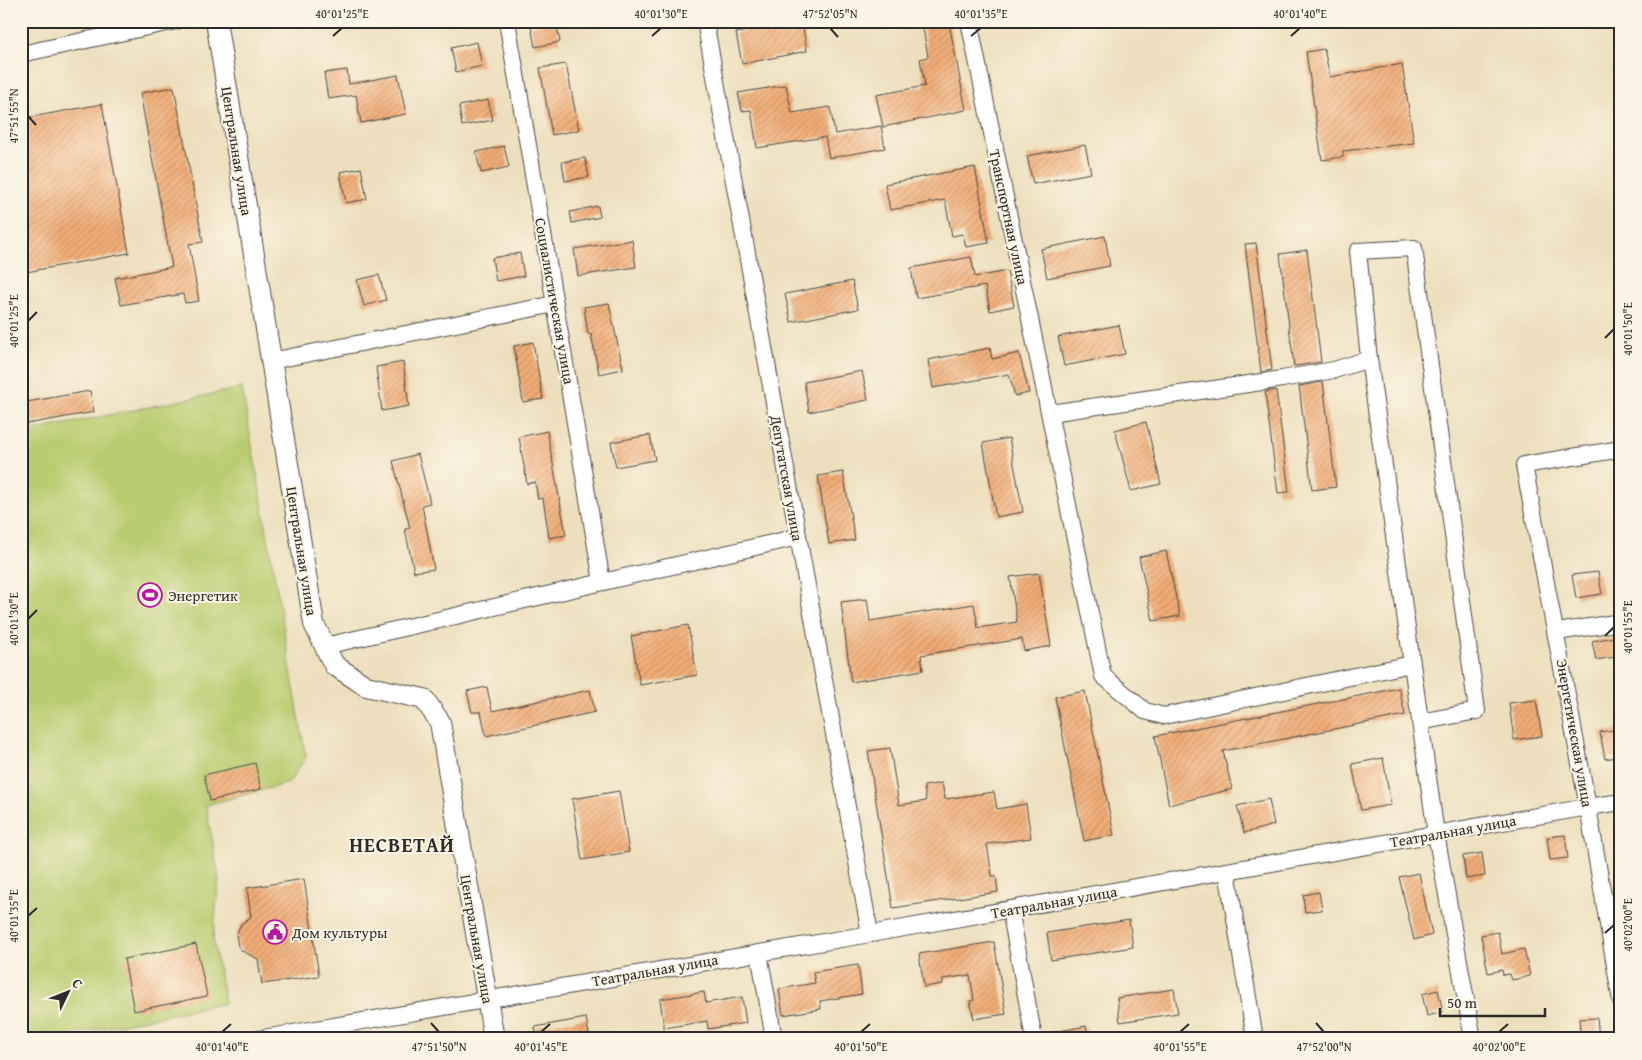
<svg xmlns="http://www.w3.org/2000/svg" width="1642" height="1060" font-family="'Gentium Book Plus',serif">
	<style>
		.pitch { fill: #b9cc6f; stroke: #727c4d }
		.building { fill: url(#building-hatch) }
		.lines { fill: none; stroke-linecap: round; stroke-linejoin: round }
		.minor-casing { stroke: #484641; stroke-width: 18 }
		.major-casing { stroke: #484641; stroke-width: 22 }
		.minor { stroke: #fff; stroke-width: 16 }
		.major { stroke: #fff; stroke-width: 20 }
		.ticks { fill: none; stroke: #2b2b2b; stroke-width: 2 }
		.labels { text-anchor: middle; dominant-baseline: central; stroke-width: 4; stroke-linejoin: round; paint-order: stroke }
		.street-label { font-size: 15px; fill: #2b2b2b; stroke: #fcf5e5 }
		.poi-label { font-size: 15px; fill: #2b2b2b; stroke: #fcf5e5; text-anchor: start }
		.district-label { font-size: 20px; font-weight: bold; letter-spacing: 1px; fill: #2b2b2b; stroke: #fcf5e5 }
		.neatline { fill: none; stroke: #2b2b2b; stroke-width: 2 }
		.ticks-label { font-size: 12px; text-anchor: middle; fill: #2b2b2b }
	</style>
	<defs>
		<pattern id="building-hatch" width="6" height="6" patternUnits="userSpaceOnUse" patternTransform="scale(1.25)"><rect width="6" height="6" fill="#f2ad77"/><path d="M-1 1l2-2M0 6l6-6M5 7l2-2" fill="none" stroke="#c48d62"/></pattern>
	</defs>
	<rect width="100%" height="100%" fill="#fcf5e5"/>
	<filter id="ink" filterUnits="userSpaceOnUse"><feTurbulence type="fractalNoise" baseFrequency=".02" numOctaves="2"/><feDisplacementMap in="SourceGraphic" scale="10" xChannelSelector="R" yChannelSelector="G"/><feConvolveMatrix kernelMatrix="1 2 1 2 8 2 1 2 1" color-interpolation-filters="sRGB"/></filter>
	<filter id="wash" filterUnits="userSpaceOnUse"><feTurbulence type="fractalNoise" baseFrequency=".0096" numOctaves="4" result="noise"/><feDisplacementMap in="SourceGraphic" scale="20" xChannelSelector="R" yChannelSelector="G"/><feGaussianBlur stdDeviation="1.12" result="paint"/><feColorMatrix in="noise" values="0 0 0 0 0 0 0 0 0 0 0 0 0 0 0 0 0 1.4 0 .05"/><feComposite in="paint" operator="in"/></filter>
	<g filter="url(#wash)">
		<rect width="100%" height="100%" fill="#eddfbd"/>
		<polygon class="pitch" points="242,388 306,757 289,783 206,805 219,879 213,939 225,1003 49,1039 21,1039 21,433"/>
		<g id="blocks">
			<g class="building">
				<polygon points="556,21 560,42 535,47 531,26"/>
				<polygon points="802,22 807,51 742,64 736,33"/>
				<polygon points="949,23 966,110 883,127 876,95 925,86 920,59 928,57 923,28"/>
				<polygon points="477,42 482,66 456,72 451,48"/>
				<polygon points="1324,49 1330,77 1402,64 1414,143 1343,151 1343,157 1322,160 1306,52"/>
				<polygon points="566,64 579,130 552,135 540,68"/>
				<polygon points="347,70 349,84 398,75 406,114 361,123 356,95 328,99 324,73"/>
				<polygon points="786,85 792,113 830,107 835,134 881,126 885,148 829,158 825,137 757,148 751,110 742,111 738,93"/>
				<polygon points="174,87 203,242 189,244 199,301 185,303 183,294 121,305 115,278 172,267 140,93"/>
				<polygon points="488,100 493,120 462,126 459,106"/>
				<polygon points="102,104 129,253 21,273 21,119"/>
				<polygon points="1085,145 1091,173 1033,184 1027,156"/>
				<polygon points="504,146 509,167 481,173 476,152"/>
				<polygon points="585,158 589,177 565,181 562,162"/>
				<polygon points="975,167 989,243 966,247 963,234 952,236 945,200 890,210 885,184"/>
				<polygon points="361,168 367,199 346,203 340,172"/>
				<polygon points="598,206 600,217 572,223 570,212"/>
				<polygon points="1105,236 1110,266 1047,278 1041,249"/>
				<polygon points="632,240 636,267 578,276 574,249"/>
				<polygon points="1256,243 1272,370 1261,372 1245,244"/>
				<polygon points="1307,250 1321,362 1296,366 1294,366 1280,254"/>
				<polygon points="520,253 524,276 496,281 492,258"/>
				<polygon points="971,257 975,277 1007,271 1014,306 990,311 985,286 916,298 911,268"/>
				<polygon points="379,275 386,300 364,306 357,280"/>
				<polygon points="852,281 858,309 791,322 785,294"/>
				<polygon points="609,303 623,369 599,374 591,334 588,334 584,307"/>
				<polygon points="1119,325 1125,354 1064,366 1058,337"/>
				<polygon points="533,342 543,399 523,402 514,346"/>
				<polygon points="990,348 992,359 1019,353 1029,393 1015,396 1009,374 933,388 928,360"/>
				<polygon points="403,362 409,406 382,411 376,367"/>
				<polygon points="862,371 868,400 809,412 804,382"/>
				<polygon points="1323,382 1336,487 1312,490 1299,386"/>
				<polygon points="1276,390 1289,492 1278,493 1265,392"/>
				<polygon points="90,391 94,412 21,425 21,403"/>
				<polygon points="1146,422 1161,484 1131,491 1115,430"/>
				<polygon points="547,431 566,535 549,538 543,498 538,499 535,482 527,484 519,437"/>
				<polygon points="650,435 655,460 616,467 611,442"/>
				<polygon points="1009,438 1023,512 996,517 983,443"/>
				<polygon points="418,454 430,503 422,505 434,569 414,572 405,529 410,528 393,461"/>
				<polygon points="843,472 855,540 829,544 818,476"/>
				<polygon points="1166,551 1180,616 1153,621 1139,557"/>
				<polygon points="1598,572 1602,594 1576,598 1572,575"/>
				<polygon points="1039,573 1051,646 1024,651 1022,639 921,655 923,670 851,682 841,602 867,599 870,621 974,604 978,628 1017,622 1010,577"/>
				<polygon points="688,625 697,675 640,685 631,636"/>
				<polygon points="1620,636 1621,656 1596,660 1592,641"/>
				<polygon points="487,687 492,711 590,690 595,712 486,736 481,712 472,712 467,691"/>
				<polygon points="1399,688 1405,715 1223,751 1232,789 1169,805 1155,736"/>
				<polygon points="1085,691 1114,835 1084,841 1055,697"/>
				<polygon points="1536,700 1542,736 1514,740 1509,703"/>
				<polygon points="1621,729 1621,756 1605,759 1600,732"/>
				<polygon points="890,748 899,805 926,801 924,786 942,783 945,799 994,792 997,809 1026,804 1031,838 987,844 992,876 996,876 998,892 893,908 868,751"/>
				<polygon points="1383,758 1391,805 1361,810 1352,764"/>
				<polygon points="255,763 261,789 210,801 204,775"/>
				<polygon points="619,791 629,852 582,860 572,799"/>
				<polygon points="1269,799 1274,825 1244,833 1237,806"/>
				<polygon points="1565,835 1568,858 1550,860 1547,837"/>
				<polygon points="1482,853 1485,876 1466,879 1463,856"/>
				<polygon points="1419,873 1432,935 1414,940 1399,877"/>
				<polygon points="304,879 319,976 262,984 258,959 242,951 238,946 236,935 241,924 251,917 247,888"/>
				<polygon points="1319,892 1322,910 1305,912 1303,895"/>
				<polygon points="1129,920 1133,947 1051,960 1047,933"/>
				<polygon points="1498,932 1502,954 1524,949 1530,976 1512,980 1510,974 1503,975 1502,970 1488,973 1481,935"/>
				<polygon points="994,942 1006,1014 974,1019 970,1001 974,1000 970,975 943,979 943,984 924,987 919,954"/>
				<polygon points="196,944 207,996 134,1011 124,959"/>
				<polygon points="858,965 862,994 820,1001 821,1009 783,1015 779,989 815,983 813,972"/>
				<polygon points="1174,989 1178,1013 1120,1022 1117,998"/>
				<polygon points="1438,990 1443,1012 1427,1016 1422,994"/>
				<polygon points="704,992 706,1003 742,997 746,1023 708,1029 707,1021 664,1028 660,999"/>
				<polygon points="586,1018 590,1039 537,1039 535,1027"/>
				<polygon points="1597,1018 1599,1039 1581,1039 1579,1019"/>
				<polygon points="1086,1026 1088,1039 1050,1039 1049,1033"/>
			</g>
		</g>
	</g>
	<g filter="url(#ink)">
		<use href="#blocks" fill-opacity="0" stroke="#484641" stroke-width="1"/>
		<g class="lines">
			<g class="minor-casing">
				<g id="minor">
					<polyline points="507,21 602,582"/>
					<polyline points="705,21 870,934"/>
					<polyline points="969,21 1103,676 1145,711 1164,716 1412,664"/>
					<polyline points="21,54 176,21"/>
					<polyline points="271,361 555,304"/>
					<polyline points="1050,413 1282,379 1334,370 1369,359"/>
					<polyline points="1621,449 1524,465 1588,807 1621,1001"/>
					<polyline points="1557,632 1621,622"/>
					<polyline points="325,646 798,537"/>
					<polyline points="1420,722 1477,711 1414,248 1358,251 1369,359 1436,834 1473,1039"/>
					<polyline points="1227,871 1255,1039"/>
					<polyline points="1010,909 1034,1039"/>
					<polyline points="759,953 774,1039"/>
					<polyline points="258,1039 870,934 1588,807 1621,802"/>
				</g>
			</g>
			<g class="major-casing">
				<polyline id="major" points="216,21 314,624 334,665 366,686 424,699 440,722 494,1039"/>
			</g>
			<use href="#minor" class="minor"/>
			<use href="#major" class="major"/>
		</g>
	</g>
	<path class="ticks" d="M830,28L838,37M333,36L342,28M652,36L661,28M971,36L981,28M1291,36L1300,28M28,116L36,125M28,321L37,312M1605,338L1614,329M28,619L37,610M1605,636L1614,627M28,916L37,908M1605,933L1614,925M431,1023L439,1032M1316,1023L1324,1032M222,1032L231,1024M541,1032L550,1024M861,1032L870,1024M1180,1032L1189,1024M1499,1032L1508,1024"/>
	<defs>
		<g id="stadium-ring" transform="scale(1.25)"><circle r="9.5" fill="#fcf5e5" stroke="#b5179e" stroke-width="1.5"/><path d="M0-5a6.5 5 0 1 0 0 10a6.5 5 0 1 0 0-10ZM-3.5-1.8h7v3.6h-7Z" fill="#b5179e"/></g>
		<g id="civic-ring" transform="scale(1.25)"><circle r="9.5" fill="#fcf5e5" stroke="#b5179e" stroke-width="1.5"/><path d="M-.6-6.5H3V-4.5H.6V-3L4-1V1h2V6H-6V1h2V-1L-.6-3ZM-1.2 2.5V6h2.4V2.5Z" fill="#b5179e"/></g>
	</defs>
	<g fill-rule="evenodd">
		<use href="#stadium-ring" x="150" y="595"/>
		<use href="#civic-ring" x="275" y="932"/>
	</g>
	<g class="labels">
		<g class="street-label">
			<text transform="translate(237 151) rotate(81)">Центральная улица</text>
			<text transform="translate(1009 217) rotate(78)">Транспортная улица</text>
			<text transform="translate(555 301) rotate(80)">Социалистическая улица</text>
			<text transform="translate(787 478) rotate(80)">Депутатская улица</text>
			<text transform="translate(302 551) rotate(81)">Центральная улица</text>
			<text transform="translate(1575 733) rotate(80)">Энергетическая улица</text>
			<text transform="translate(1453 831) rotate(-10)">Театральная улица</text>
			<text transform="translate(1054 902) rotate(-10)">Театральная улица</text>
			<text transform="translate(477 939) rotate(80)">Центральная улица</text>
			<text transform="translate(655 970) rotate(-10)">Театральная улица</text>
		</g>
		<g class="poi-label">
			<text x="168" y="595">Энергетик</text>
			<text x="292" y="932">Дом культуры</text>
		</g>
		<g class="district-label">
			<text x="402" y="844">НЕСВЕТАЙ</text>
		</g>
	</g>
	<rect width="1642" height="1060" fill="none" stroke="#fcf5e5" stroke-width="55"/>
	<g transform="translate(68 992) rotate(47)" stroke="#fcf5e5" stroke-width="4" paint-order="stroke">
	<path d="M0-4L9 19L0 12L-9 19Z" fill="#2b2b2b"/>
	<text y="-8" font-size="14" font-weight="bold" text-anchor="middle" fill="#2b2b2b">С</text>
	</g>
	<path d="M1440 1008v8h105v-8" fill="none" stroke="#2b2b2b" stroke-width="2.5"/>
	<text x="1447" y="1008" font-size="15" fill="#2b2b2b" stroke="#fcf5e5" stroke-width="4" paint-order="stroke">50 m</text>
	<rect x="28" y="28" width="1586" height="1004" class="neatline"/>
	<g class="ticks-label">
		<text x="342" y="18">40°01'25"E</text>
		<text x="661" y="18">40°01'30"E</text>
		<text x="830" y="18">47°52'05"N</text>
		<text x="981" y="18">40°01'35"E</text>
		<text x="1300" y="18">40°01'40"E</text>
		<text transform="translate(14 116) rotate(-90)" y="4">47°51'55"N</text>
		<text transform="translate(14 321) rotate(-90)" y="4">40°01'25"E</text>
		<text transform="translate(1628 329) rotate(-90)" y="4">40°01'50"E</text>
		<text transform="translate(14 619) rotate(-90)" y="4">40°01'30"E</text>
		<text transform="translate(1628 627) rotate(-90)" y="4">40°01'55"E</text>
		<text transform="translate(14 916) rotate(-90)" y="4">40°01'35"E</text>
		<text transform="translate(1628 925) rotate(-90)" y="4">40°02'00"E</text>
		<text x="222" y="1051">40°01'40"E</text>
		<text x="439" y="1051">47°51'50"N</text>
		<text x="541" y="1051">40°01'45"E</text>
		<text x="861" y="1051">40°01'50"E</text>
		<text x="1180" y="1051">40°01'55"E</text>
		<text x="1324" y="1051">47°52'00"N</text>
		<text x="1499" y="1051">40°02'00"E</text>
	</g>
</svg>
